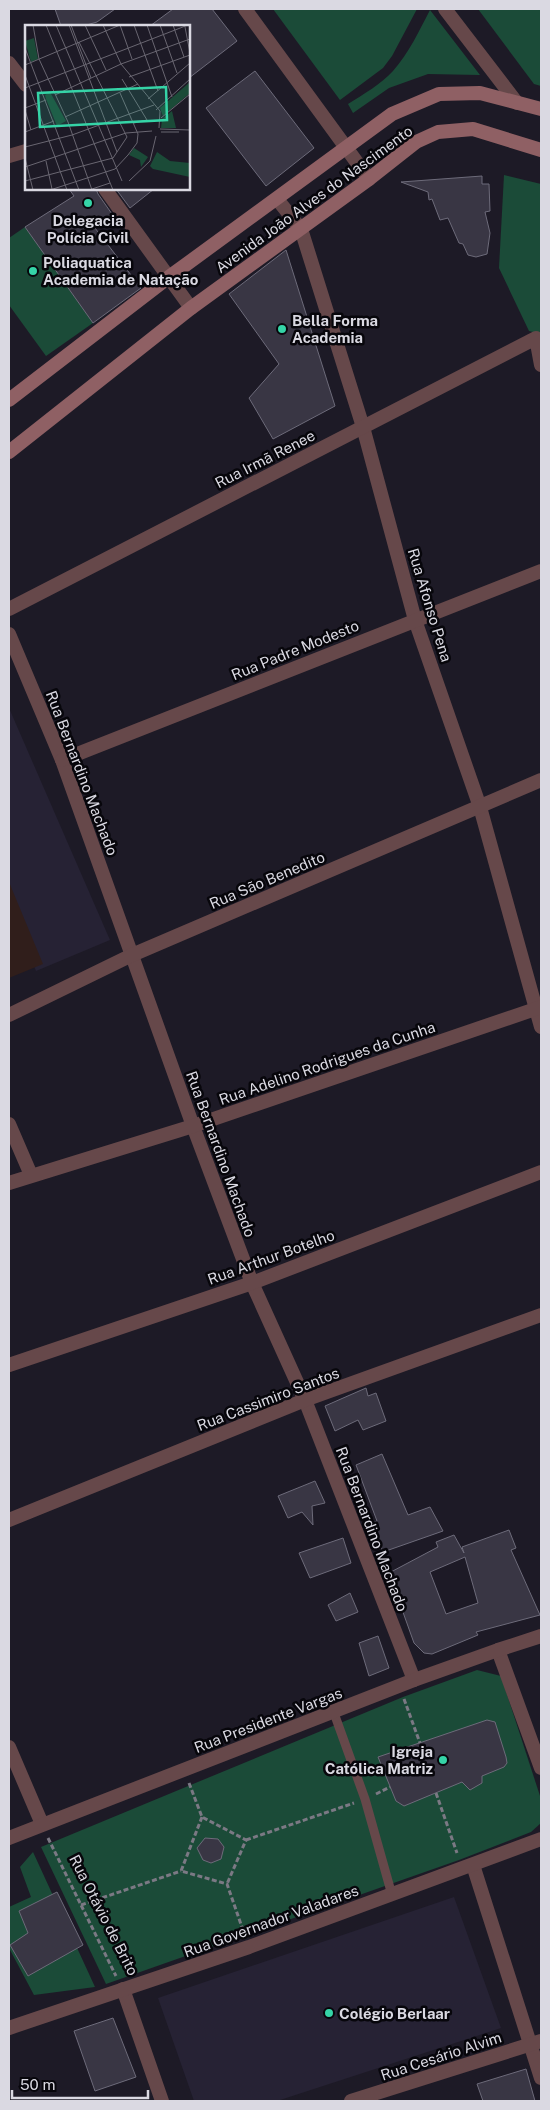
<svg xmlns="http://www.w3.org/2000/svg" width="550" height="2110" font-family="'Public Sans',sans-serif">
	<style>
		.built { fill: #262234 }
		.medical { fill: #301e1b }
		.green { fill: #1b4b38 }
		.building { fill: #393644; stroke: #6d6b7a; fill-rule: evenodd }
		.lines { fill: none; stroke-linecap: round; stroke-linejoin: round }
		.path { stroke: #7b7984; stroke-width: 3; stroke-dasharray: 5 2.5; stroke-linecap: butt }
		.service { stroke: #66484a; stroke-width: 9 }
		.minor { stroke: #66484a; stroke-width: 14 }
		.tertiary { stroke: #66484a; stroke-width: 14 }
		.secondary { stroke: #8f6064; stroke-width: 14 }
		.poi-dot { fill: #35d4a7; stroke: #07060b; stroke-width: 2 }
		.labels { text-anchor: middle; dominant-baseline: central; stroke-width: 5; stroke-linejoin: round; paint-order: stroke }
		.street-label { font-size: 15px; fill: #dad9e2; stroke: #07060b }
		.poi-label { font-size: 15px; font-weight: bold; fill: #dad9e2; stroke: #07060b; text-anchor: start }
		.inset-road { fill: none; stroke: #696671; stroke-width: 1 }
		.view { fill: #35d4a7; fill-opacity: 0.15; stroke: #35d4a7; stroke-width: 2.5 }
		.inset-edge { fill: none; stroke: #dad9e2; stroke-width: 2.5 }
	</style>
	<rect width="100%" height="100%" fill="#1d1a26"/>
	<g class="built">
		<polygon points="9,708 110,940 36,971 9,906"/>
		<polygon points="454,1897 501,2028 277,2101 194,2101 158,1998"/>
	</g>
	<polygon class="medical" points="9,882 43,964 9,978"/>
	<g class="green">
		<polygon points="273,9 417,9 392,56 383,68 340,100"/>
		<polygon points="478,9 541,9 541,86 534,84"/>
		<path d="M430,10L480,75L428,74L389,88L353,113L348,104C364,94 381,84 393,71C409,53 419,31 430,10Z"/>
		<polygon points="504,175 541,184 541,334 529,331 499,268"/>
		<polygon points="25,227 93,323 46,356 9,305 9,238"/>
		<polygon points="477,1670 501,1676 541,1799 541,1823 531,1832 459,1860 106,1984 41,1847 403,1697"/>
		<polygon points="33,1852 95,1987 34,1995 9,1948 9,1907 31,1897 20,1867"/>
	</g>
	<g class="building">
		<polygon points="55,9 115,9 97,22 83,26 61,26"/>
		<polygon points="173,9 212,9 237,41 189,78 189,26 150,26"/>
		<polygon points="255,71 314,148 266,186 206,108"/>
		<polygon points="482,176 482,184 489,184 490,211 485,212 490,233 487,254 476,257 468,255 463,244 459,243 448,218 440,220 432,199 429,200 428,192 401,182"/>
		<polygon points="69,189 96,189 98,194 112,214 95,228 141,288 93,323 25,227 74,196"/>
		<polygon points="116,189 154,189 130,208"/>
		<polygon points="286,250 335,406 273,439 249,398 279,364 229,294"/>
		<polygon points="366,1388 368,1396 376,1393 386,1421 363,1430 358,1420 335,1431 325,1406"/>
		<polygon points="382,1454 408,1515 430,1507 443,1531 383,1552 370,1524 377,1521 356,1465"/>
		<polygon points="315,1481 325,1503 312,1506 313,1525 302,1512 288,1518 278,1496"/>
		<path d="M509,1530L516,1548L511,1550L540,1615L476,1632L478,1635L432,1654L424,1653L414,1643L389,1573L438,1547L436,1542L454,1535L464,1553L462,1547ZM465,1557L478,1603L446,1614L430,1572Z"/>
		<polygon points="343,1538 351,1563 310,1578 299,1553"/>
		<polygon points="350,1593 358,1612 336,1621 328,1605"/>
		<polygon points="378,1636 389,1668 369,1676 359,1643"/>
		<polygon points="487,1720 495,1722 506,1757 507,1763 504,1767 482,1776 482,1783 470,1790 462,1782 404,1806 396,1801 378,1757"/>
		<polygon points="205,1838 218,1839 224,1847 221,1859 211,1863 203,1860 197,1848"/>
		<polygon points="57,1892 83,1945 28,1976 10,1945 28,1933 19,1911"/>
		<polygon points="113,2018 136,2077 95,2091 74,2031"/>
		<polygon points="526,2069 535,2101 483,2101 477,2084"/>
	</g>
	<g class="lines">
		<g class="path">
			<polyline points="404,1699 420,1743"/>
			<polyline points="189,1783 202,1817 246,1840 227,1884"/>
			<polyline points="436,1793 457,1853"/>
			<polyline points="376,1794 390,1787"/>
			<polyline points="202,1817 181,1871 227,1884 244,1933"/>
			<polyline points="48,1838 116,1976"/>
			<polyline points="246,1840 354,1803"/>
			<polyline points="81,1905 181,1871"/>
		</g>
		<polyline class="service" points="334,1713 365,1799 392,1895"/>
		<g class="minor">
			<polyline points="9,63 26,85"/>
			<polyline points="9,156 26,151"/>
			<polyline points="105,189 191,308"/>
			<polyline points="277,199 301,229 363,427 415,620 480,807 541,1027"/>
			<polyline points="9,609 536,338 541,365"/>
			<polyline points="9,634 62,760 193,1126 252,1283 305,1400 414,1680"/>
			<polyline points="62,760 541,571"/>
			<polyline points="9,1015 132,955 541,780"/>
			<polyline points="9,1124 31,1175"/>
			<polyline points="9,1183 193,1126 541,1007"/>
			<polyline points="9,1365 252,1283 541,1172"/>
			<polyline points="9,1520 305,1400 541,1315"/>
			<polyline points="498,1650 541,1768"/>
			<polyline points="9,1747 42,1824"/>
			<polyline points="9,1838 414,1680 498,1650 541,1636"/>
			<polyline points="473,1865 541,2078"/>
			<polyline points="123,1989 162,2101"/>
			<polyline points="9,2028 249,1947 541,1839"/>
			<polyline points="351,2101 541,2041"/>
		</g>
		<g class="tertiary">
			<polyline points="245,9 369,179"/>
			<polyline points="445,9 517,103"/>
		</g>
		<g class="secondary">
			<polyline points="9,400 169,277 392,114 439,94 480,93 541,109"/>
			<polyline points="9,452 191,308 369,179 416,142 438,132 473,129 541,150"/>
		</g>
	</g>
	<g class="poi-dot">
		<circle cx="88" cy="203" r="5"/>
		<circle cx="33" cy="271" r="5"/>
		<circle cx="282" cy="329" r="5"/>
		<circle cx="443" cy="1760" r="5"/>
		<circle cx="329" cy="2013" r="5"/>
	</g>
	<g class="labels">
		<g class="street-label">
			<text transform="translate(314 199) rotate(-36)">Avenida João Alves do Nascimento</text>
			<text transform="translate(265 459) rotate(-27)">Rua Irmã Renee</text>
			<text transform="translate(430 605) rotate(73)">Rua Afonso Pena</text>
			<text transform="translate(295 650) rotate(-22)">Rua Padre Modesto</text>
			<text transform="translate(82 773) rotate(69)">Rua Bernardino Machado</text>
			<text transform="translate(267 880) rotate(-23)">Rua São Benedito</text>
			<text transform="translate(327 1063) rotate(-19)">Rua Adelino Rodrigues da Cunha</text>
			<text transform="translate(221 1154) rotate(70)">Rua Bernardino Machado</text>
			<text transform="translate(271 1257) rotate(-20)">Rua Arthur Botelho</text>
			<text transform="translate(268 1399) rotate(-21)">Rua Cassimiro Santos</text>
			<text transform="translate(372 1529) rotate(69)">Rua Bernardino Machado</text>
			<text transform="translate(268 1720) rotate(-21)">Rua Presidente Vargas</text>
			<text transform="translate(104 1915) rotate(63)">Rua Otávio de Brito</text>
			<text transform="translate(271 1921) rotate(-20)">Rua Governador Valadares</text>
			<text transform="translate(441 2056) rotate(-18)">Rua Cesário Alvim</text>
		</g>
		<g class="poi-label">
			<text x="88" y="220" text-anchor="middle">Delegacia<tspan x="88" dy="17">Polícia Civil</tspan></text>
			<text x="43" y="262">Poliaquatica<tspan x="43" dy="17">Academia de Natação</tspan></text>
			<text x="292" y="320">Bella Forma<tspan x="292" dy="17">Academia</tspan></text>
			<text x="433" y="1751" text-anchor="end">Igreja<tspan x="433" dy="17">Católica Matriz</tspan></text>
			<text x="339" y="2013">Colégio Berlaar</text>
		</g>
	</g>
	<g transform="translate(25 25)">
		<rect width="165" height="165" fill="#1d1a26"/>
		<path d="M9,13L13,34L6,37L0,16ZM165,57V68L138,91L135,83ZM25,67L41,96L32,101L21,74L20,70ZM147,86L151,103H136L137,94ZM109,123L123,132L116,142L115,135L104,130ZM132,127L145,136L165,138V152L128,144L125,141Z" fill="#1b4b38"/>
		<path class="inset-road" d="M8,0L14,34L43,97L67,165M21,0L88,165M31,0L97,156M44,0L92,127M46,0L66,53M60,0L81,45M78,0L96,39L135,86L134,103M95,0L107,34M109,0L133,66M122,0L147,72M135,0L152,48M148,0L159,32M160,2L165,28M0,23L54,165M0,40L95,0M0,50L42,165M104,52L165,30M97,54L122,95L109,98M0,63L163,0M30,70L96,39L165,14M123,74L165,38M0,83L21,75M0,85L6,105M131,85L165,54M40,92L113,59M136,93L165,69M135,104L165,105M0,107L29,96M136,107H154M0,122L47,110L129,80M0,133L8,165M21,136L27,164M0,142L101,108L127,106M0,156L88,133L102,112L54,17M104,156L125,136L131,111M67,164L85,158M25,165L90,144L103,130L112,118L113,109L95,68"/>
		<path class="view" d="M141,62L142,95L15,102L13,68Z"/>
		<rect width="165" height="165" class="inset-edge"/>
	</g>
	<rect width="550" height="2110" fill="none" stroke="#dad9e2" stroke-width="20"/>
	<path d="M12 2090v8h136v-8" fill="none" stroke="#dad9e2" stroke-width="2.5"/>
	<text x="20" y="2090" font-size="15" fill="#dad9e2" stroke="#07060b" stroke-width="4" paint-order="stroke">50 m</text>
</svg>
